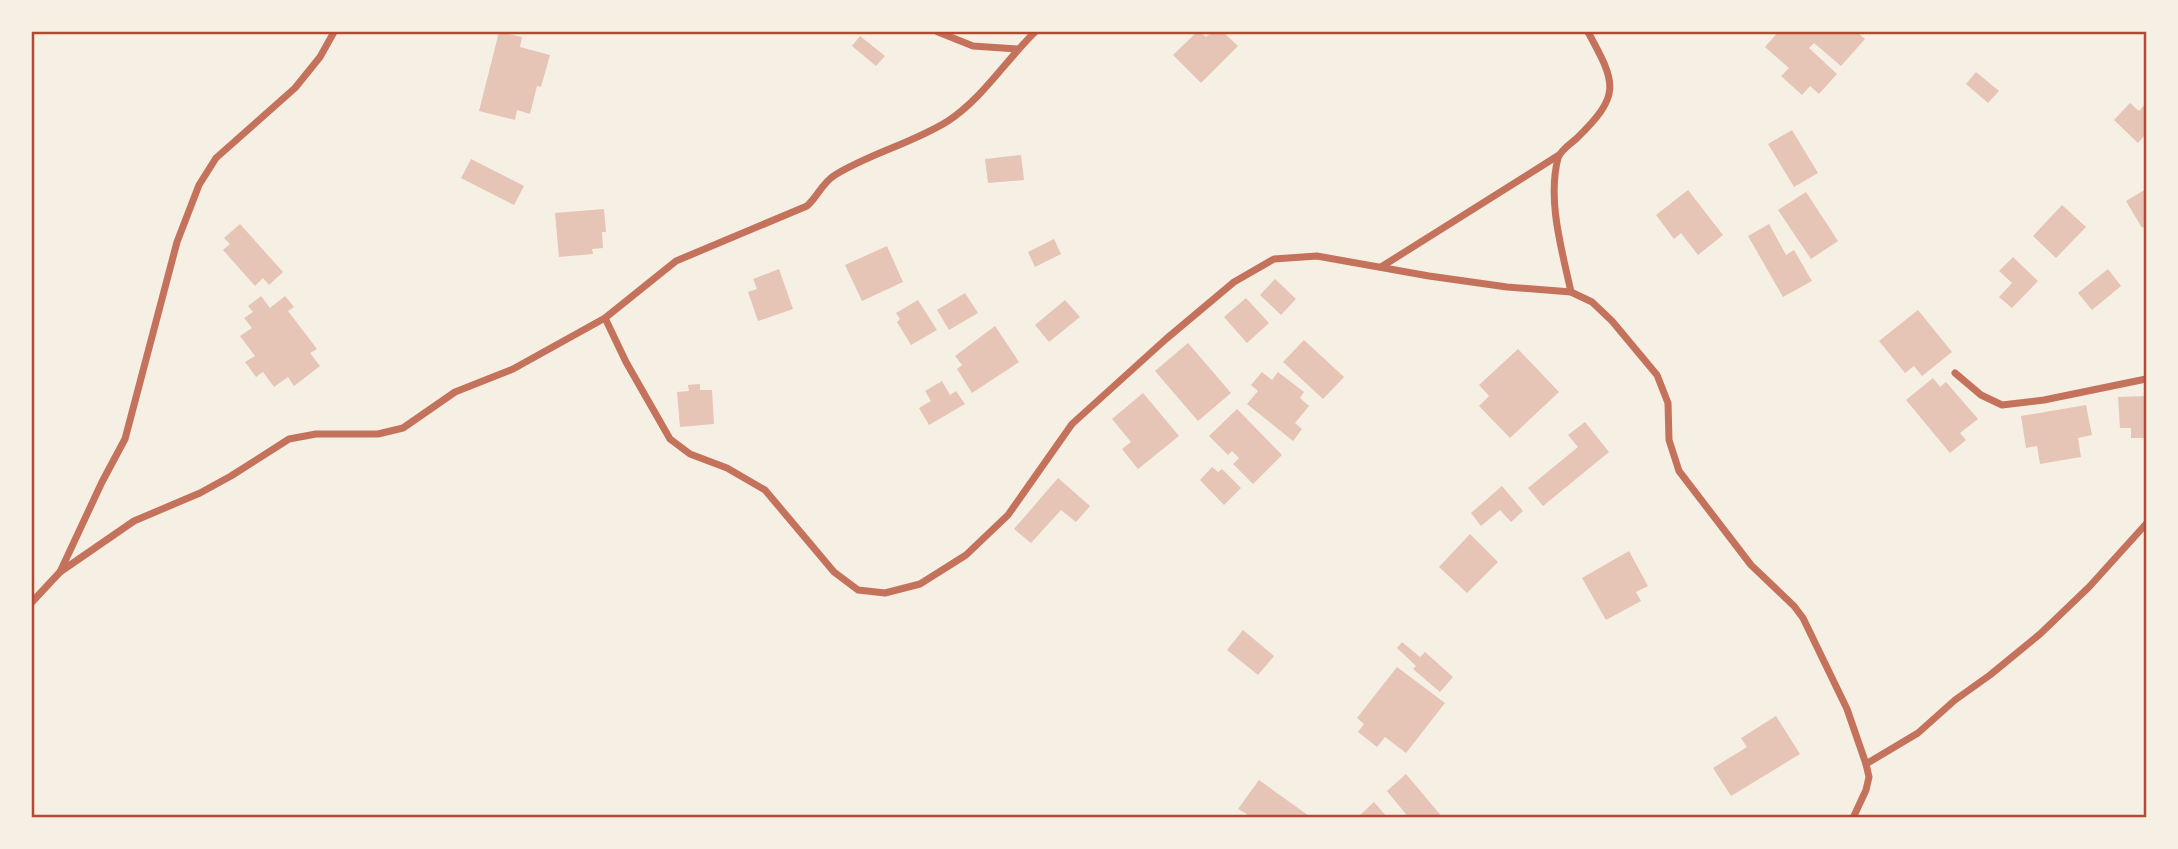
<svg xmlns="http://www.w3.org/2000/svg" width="2178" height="849" font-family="Mulish,sans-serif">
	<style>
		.building { fill: #e6c5b7 }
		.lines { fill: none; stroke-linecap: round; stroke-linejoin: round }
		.minor { stroke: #c5725c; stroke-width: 7 }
		.neatline { fill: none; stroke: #b5482f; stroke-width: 2.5 }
	</style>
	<rect width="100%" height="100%" fill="#f6efe4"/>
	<g class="building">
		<polygon points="499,32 522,37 520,47 550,55 541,87 537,86 530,114 517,110 515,120 479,111"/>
		<polygon points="1197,32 1200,32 1206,37 1212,32 1223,32 1238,46 1201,83 1173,55"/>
		<polygon points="1778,32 1857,32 1865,39 1841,66 1814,43 1809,48 1837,74 1819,94 1810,86 1802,95 1781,76 1789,68 1765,47"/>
		<polygon points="860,36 885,56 876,66 852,46"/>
		<polygon points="1976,72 1999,91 1988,103 1966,84"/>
		<polygon points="2130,103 2139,111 2146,103 2146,138 2144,136 2138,143 2114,120"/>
		<polygon points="1792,130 1818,173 1794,187 1768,144"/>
		<polygon points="1021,155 1024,180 988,183 985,159"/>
		<polygon points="471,159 524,186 514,205 461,178"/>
		<polygon points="2146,189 2146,225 2142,228 2126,201"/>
		<polygon points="1688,190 1723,235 1698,255 1681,233 1674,239 1656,215"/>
		<polygon points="1806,192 1838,241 1811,259 1778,210"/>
		<polygon points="2062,205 2086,227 2056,258 2033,236"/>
		<polygon points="604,209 606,232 602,232 603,248 592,249 593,254 559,257 555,213"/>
		<polygon points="240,224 283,272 269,285 263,278 255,286 223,250 230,244 224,238"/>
		<polygon points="1769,224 1786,255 1794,250 1812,281 1783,297 1748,236"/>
		<polygon points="1054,239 1061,254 1035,267 1028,252"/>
		<polygon points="887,246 903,282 862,301 845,265"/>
		<polygon points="2013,257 2038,281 2012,308 1999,297 2012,283 1999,271"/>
		<polygon points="779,269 793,309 758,321 748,292 757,289 753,279"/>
		<polygon points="2108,269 2121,286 2092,310 2078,293"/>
		<polygon points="1275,279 1296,299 1281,315 1260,295"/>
		<polygon points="965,293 978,313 949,330 937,310"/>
		<polygon points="261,296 270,308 285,296 294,307 288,311 317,349 310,353 320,366 294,386 288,377 274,387 263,372 256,377 245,362 255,356 240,336 252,328 244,318 253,312 248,306"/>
		<polygon points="1246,298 1269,323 1247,343 1224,317"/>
		<polygon points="918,300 937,330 911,345 897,322 900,319 896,313"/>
		<polygon points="1065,300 1080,317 1049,342 1035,325"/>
		<polygon points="1918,310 1952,352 1922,376 1914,366 1905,373 1879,341"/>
		<polygon points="995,326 1019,362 972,393 957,369 962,365 955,356"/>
		<polygon points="1304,340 1344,377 1323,399 1283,362"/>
		<polygon points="1188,343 1231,393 1198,421 1155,371"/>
		<polygon points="1518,349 1559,392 1510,438 1479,406 1489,396 1479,385"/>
		<polygon points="1262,372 1272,380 1278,372 1304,392 1300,398 1309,406 1295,423 1302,429 1293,441 1247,404 1258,391 1251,385"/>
		<polygon points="1933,378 1940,387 1946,382 1978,419 1960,433 1966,440 1950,453 1906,400"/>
		<polygon points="942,381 950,395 956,391 965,404 929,425 919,408 931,401 925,391"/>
		<polygon points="700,384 700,390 712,390 714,424 680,427 677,392 689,391 688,385"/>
		<polygon points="1143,393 1179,436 1138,469 1122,449 1131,442 1112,419"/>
		<polygon points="2146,396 2146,438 2131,438 2131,428 2120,428 2118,397"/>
		<polygon points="2086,405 2092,435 2078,438 2081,457 2040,464 2037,446 2026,448 2021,416"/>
		<polygon points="1237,409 1282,455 1253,484 1233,464 1239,458 1232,451 1228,455 1209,436"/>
		<polygon points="1585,422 1609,452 1543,506 1528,488 1578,447 1568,435"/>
		<polygon points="1212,467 1218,472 1222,469 1241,488 1224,505 1200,480"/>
		<polygon points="1058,478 1090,506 1076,522 1061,510 1031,543 1014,529"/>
		<polygon points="1502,486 1523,511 1511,522 1500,510 1481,526 1471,513"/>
		<polygon points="1470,534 1498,562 1467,593 1439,567"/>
		<polygon points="1629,551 1648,586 1636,592 1641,601 1606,620 1582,578"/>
		<polygon points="1243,630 1274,656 1258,675 1227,650"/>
		<polygon points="1402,642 1420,657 1425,652 1453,677 1440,692 1413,669 1416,666 1397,648"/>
		<polygon points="1397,667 1445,703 1406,753 1385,737 1377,747 1358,732 1364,724 1357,718"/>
		<polygon points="1776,716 1800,754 1731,796 1713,768 1747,747 1741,738"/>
		<polygon points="1406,774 1443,818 1409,818 1387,791"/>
		<polygon points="1259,780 1312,818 1245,818 1247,814 1238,809"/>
		<polygon points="1374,802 1388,818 1357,818"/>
	</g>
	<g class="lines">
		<g class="minor">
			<polyline points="938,32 973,46 1017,49"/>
			<polyline points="1381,267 1559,155"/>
			<path d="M1571,292C1562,250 1547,201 1558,158C1560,151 1570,144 1576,139C1621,95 1617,85 1588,32"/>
			<polyline points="605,318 626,362 670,439 690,454 727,468 765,490 834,572 858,590 885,593 920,584 966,555 1008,515 1072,424 1166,339 1234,282 1274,259 1317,256 1429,276 1507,287 1571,292 1592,302 1612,321 1657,375 1668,403 1669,440 1679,471 1751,565 1794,606 1803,618 1847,709 1866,764 1869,777 1866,790 1853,818"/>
			<polyline points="1955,373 1981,395 2002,405 2044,400 2146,379"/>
			<polyline points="60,572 102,482 125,439 177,242 199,185 216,158 295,88 320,57 334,32"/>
			<path d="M32,602L60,572L134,521L200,493L231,476L289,439L316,434H378L403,428L455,392L513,369L605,318L676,261L807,206C818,196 822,183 835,175C871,153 913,143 948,121C983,98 1006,60 1035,32"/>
			<polyline points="1866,764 1918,733 1955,700 1990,675 2040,634 2089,587 2146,524"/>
		</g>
	</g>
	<rect width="2178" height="849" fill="none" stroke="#f6efe4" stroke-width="66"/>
	<rect x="33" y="33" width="2112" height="783" class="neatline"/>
</svg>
